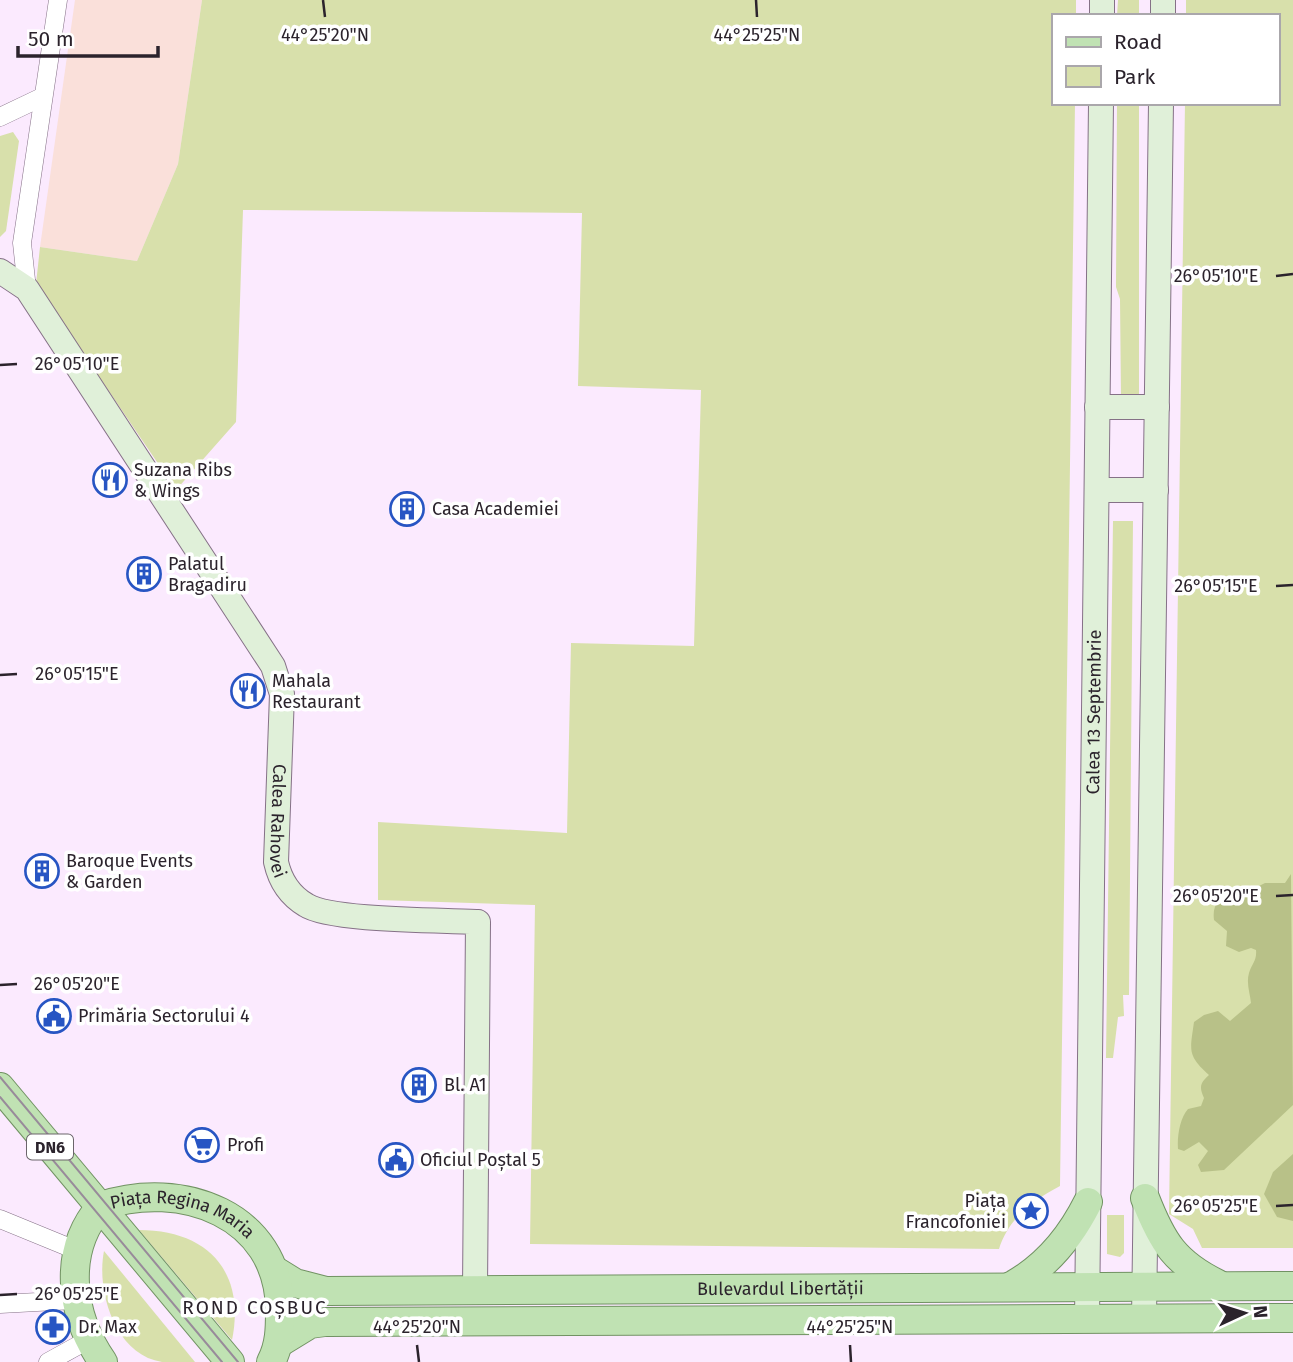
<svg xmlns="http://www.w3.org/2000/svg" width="1293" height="1362" font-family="'Fira Sans',sans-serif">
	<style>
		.industrial { fill: #fae0da }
		.green { fill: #d8e0ab }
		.forest { fill: #b8c188 }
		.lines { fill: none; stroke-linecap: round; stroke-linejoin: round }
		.street-casing { stroke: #857187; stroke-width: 19 }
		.secondary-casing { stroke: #857187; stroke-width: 26 }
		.primary-casing { stroke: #719263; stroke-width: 30 }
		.street { stroke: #fff; stroke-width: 18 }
		.secondary { stroke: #e0f0d9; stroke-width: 24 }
		.primary { stroke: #c0e2b3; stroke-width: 28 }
		.tram { stroke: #988b9a; stroke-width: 2 }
		.ticks { fill: none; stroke: #2b232c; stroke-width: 2.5 }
		.labels { text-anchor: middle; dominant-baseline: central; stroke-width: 7; stroke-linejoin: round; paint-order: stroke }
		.shield { fill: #fff; stroke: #6b656b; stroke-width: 2 }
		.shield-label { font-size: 16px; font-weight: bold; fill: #2b232c }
		.poi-label { font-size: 18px; fill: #2b232c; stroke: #fff; text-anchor: start }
		.street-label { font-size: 18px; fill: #2b232c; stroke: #fff }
		.neighbourhood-label { font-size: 19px; letter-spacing: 2px; fill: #2b232c; stroke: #fff }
		.ticks-label { font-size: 18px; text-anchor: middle; fill: #2b232c; stroke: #fff; stroke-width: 7; stroke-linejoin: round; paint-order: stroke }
	</style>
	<rect width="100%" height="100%" fill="#fbeafe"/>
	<polygon class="industrial" points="75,0 202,0 178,164 137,261 40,247"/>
	<g class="green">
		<path d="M202,0H1076V16H1053V103H1075L1060,1186C1032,1201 1009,1218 999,1249L530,1244L535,905L378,900V822L567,833L571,643L694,646L701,390L578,386L582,213L243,210L236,422L176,490L36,284L40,247L137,261L178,164Z"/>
		<polygon points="1118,0 1139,0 1139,16 1117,16"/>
		<polygon points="1186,0 1293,0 1293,1248 1202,1248 1193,1229 1169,1214 1185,103 1277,103 1277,16 1186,16"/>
		<polygon points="1117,103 1139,103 1139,398 1121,398 1120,299 1116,287"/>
		<polygon points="13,132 19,141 6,231 0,237 0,136"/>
		<polygon points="1113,521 1133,521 1129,995 1123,995 1124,1016 1118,1017 1113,1058 1106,1058"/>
		<polygon points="1107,1215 1124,1215 1124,1253 1120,1257 1107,1254"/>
		<path d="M139,1230C207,1230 246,1271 232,1340Z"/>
		<path d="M104,1251L195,1362C184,1362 172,1362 162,1362C115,1355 96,1291 104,1251Z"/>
	</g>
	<g class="forest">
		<path d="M1291,874L1293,1105L1224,1170L1201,1172L1198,1165L1208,1151L1199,1142L1184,1151L1178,1149C1177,1136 1180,1118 1188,1109L1201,1106L1204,1098C1199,1087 1200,1083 1209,1075C1187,1055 1190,1051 1194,1022L1204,1015L1218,1011L1230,1021L1251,1003C1250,993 1246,983 1249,973C1252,963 1257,961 1256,950L1251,948L1239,952L1226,946L1227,931L1214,920C1212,905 1219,899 1229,889L1249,891L1265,883H1285Z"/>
		<polygon points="1293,1154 1293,1221 1277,1217 1264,1194 1273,1172"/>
	</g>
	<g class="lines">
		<g class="street-casing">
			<g id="street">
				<polyline points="0,117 42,97"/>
				<polyline points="27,289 22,243 58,0"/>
				<polyline points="0,1219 78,1251"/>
				<polyline points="0,1304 74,1300"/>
				<polyline points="48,1362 88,1340"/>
			</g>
		</g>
		<g class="secondary-casing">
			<g id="secondary">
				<polyline points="1102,16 1102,0"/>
				<polyline points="1163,16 1163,0"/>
				<path id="s1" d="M0,271L27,289L273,666L282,694L276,862C280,880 289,895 306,905C330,921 444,920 478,922L475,1289"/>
				<polyline points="1097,407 1157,407"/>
				<polyline points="1097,490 1156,490"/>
				<polyline points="1144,1318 1161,103"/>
				<path id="s2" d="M1087,1319L1101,103"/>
			</g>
		</g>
		<g class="primary-casing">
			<g id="primary">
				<polyline points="0,1087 230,1362"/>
				<path d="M1145,1198C1162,1242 1175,1263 1218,1284"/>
				<path id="s3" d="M274,1270L295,1283L326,1291L1293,1286"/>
				<path d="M1011,1286C1046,1267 1070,1238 1088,1202"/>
				<polyline points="279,1343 310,1324 325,1322 1293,1318"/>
				<path id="s4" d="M103,1362C71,1316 61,1252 101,1206C181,1179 279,1214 280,1310C280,1328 280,1345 271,1362"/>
			</g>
		</g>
		<use href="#street" class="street"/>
		<use href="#secondary" class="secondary"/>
		<use href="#primary" class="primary"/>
		<g class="tram">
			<polyline points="0,1077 238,1362"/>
			<polyline points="0,1097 222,1362"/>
		</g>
	</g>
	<path class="ticks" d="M323,0L325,17M756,0L757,17M1276,276L1293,274M0,365L17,364M1276,586L1293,585M0,675L17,674M1276,896L1293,895M0,985L17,984M1276,1206L1293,1205M0,1295L17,1294M417,1345L419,1362M850,1345L851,1362"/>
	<defs>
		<g id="restaurant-ring" transform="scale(1.75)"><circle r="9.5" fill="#fff" stroke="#2755c3" stroke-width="1.5"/><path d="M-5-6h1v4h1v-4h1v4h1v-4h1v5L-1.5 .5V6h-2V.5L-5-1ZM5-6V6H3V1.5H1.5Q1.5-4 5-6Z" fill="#2755c3"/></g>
		<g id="building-ring" transform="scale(1.75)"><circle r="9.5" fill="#fff" stroke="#2755c3" stroke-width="1.5"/><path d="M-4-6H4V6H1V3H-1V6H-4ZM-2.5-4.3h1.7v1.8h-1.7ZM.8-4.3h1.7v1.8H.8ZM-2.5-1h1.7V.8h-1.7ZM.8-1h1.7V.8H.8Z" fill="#2755c3"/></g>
		<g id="civic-ring" transform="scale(1.75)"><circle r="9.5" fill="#fff" stroke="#2755c3" stroke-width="1.5"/><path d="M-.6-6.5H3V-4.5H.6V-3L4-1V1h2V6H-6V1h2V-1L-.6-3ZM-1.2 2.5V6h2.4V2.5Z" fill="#2755c3"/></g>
		<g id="supermarket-ring" transform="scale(1.75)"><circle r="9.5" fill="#fff" stroke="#2755c3" stroke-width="1.5"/><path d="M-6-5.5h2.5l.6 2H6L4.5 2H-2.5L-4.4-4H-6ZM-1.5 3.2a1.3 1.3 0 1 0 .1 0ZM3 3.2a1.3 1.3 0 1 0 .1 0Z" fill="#2755c3"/></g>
		<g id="sight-ring" transform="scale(1.75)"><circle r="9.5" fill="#fff" stroke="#2755c3" stroke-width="1.5"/><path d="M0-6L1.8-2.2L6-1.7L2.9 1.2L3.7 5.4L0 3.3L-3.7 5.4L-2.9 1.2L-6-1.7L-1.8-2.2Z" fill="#2755c3"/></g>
		<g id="pharmacy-ring" transform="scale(1.75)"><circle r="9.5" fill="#fff" stroke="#2755c3" stroke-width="1.5"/><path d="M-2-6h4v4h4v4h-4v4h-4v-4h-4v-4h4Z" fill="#2755c3"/></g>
	</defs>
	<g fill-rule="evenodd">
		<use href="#restaurant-ring" x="110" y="480"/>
		<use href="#building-ring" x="407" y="509"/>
		<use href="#building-ring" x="144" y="574"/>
		<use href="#restaurant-ring" x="248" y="691"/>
		<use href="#building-ring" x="42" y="871"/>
		<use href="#civic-ring" x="54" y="1016"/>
		<use href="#building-ring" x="419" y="1085"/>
		<use href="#supermarket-ring" x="202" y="1145"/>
		<use href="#civic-ring" x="396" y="1160"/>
		<use href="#sight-ring" x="1031" y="1211"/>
		<use href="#pharmacy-ring" x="53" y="1327"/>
	</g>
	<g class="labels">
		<rect class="shield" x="27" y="1134.5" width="46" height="25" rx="5"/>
		<g class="shield-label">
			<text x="50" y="1147">DN6</text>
		</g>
		<g class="poi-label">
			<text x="134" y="470">Suzana Ribs<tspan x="134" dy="21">&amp; Wings</tspan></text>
			<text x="432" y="509">Casa Academiei</text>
			<text x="168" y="564">Palatul<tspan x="168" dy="21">Bragadiru</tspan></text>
			<text x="272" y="681">Mahala<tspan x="272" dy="21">Restaurant</tspan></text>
			<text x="66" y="861">Baroque Events<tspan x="66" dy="21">&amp; Garden</tspan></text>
			<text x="78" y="1016">Primăria Sectorului 4</text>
			<text x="444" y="1085">Bl. A1</text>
			<text x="227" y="1145">Profi</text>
			<text x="420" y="1160">Oficiul Poștal 5</text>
			<text x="1006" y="1201" text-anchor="end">Piața<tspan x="1006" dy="21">Francofoniei</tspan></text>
			<text x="78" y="1327">Dr. Max</text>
		</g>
		<g class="street-label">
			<text stroke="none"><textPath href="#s2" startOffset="607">Calea 13 Septembrie</textPath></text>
			<text stroke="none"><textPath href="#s1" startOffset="639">Calea Rahovei</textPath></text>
			<text stroke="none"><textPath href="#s4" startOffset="254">Piața Regina Maria</textPath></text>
			<text stroke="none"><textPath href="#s3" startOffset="511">Bulevardul Libertății</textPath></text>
		</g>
		<g class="neighbourhood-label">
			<text x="255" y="1307">ROND COȘBUC</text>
		</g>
	</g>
	<g class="ticks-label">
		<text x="325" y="41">44°25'20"N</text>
		<text x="757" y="41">44°25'25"N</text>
		<text x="1216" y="282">26°05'10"E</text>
		<text x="77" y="370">26°05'10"E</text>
		<text x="1216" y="592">26°05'15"E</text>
		<text x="77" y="680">26°05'15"E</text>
		<text x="1216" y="902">26°05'20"E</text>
		<text x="77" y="990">26°05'20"E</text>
		<text x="1216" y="1212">26°05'25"E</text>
		<text x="77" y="1300">26°05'25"E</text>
		<text x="417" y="1333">44°25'20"N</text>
		<text x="850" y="1333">44°25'25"N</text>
	</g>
	<rect x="1052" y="14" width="228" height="91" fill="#ffffff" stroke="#aaa7ab" stroke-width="2"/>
	<rect x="1066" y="37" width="35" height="10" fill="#c0e2b3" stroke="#aaa7ab" stroke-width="2"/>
	<text x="1114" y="49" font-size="21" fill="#2b232c">Road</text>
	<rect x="1066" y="66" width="35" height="21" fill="#d8e0ab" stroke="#aaa7ab" stroke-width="2"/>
	<text x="1114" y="84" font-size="21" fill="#2b232c">Park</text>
	<g transform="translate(1244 1313) rotate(86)" stroke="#ffffff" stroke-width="5" paint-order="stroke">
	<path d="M0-5L12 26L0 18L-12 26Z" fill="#2b232c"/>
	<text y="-10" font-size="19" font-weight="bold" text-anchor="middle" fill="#2b232c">N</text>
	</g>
	<path d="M18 46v10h140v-10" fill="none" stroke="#2b232c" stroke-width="3.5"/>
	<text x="28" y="46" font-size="21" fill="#2b232c" stroke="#ffffff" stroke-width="5" paint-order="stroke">50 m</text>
</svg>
